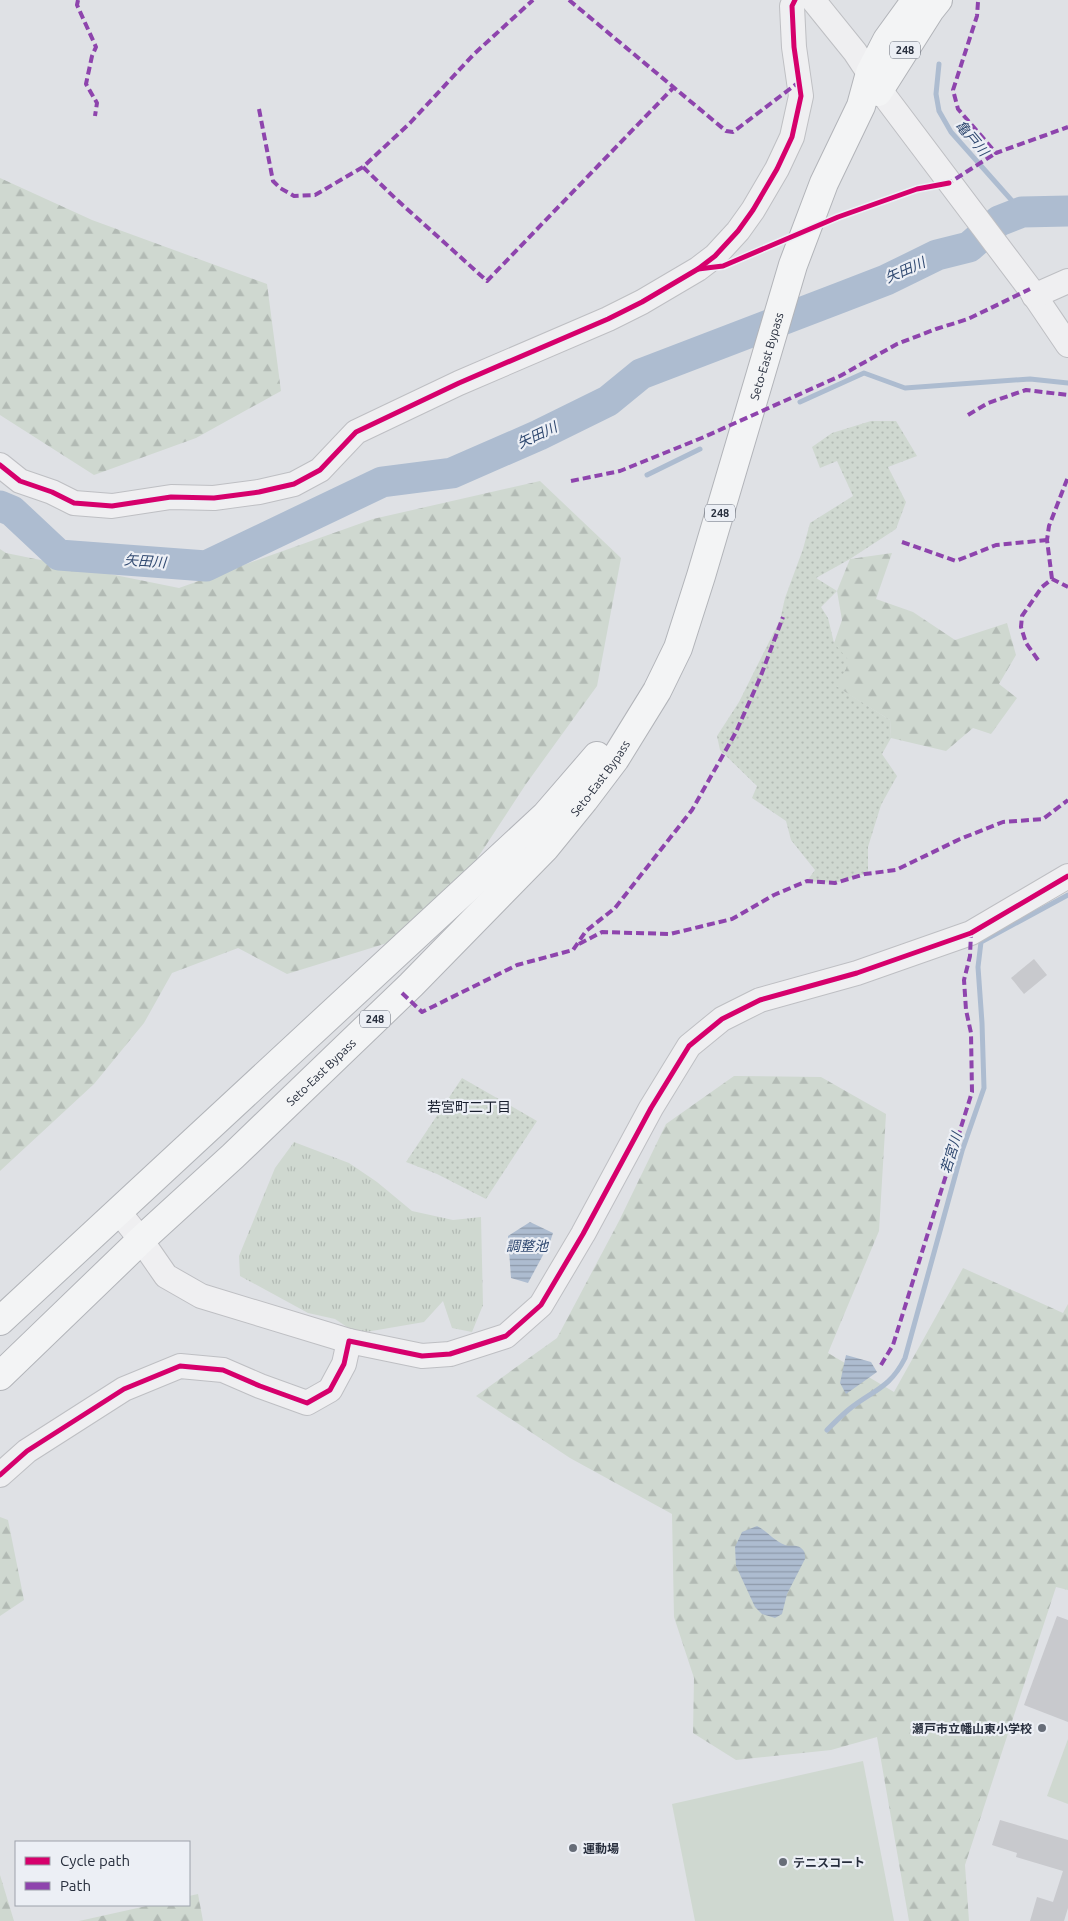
<svg xmlns="http://www.w3.org/2000/svg" width="1068" height="1921" font-family="Ubuntu,'Noto Sans JP',sans-serif">
	<style>
		.grass { fill: url(#grass-tufts) }
		.forest { fill: url(#forest-firs) }
		.garden { fill: url(#garden-dots) }
		.pitch { fill: #cfd8d0 }
		.water { fill: url(#water-rules) }
		.lines { fill: none; stroke-linecap: round; stroke-linejoin: round }
		.stream { stroke: #adbcd0; stroke-width: 5 }
		.river { stroke: #adbcd0; stroke-width: 31 }
		.building { fill: #c8c9cd }
		.minor-casing { stroke: #bebfc3; stroke-width: 26 }
		.highway-casing { stroke: #b2b4b9; stroke-width: 30 }
		.minor { stroke: #efeff1; stroke-width: 24 }
		.highway { stroke: #f3f4f5; stroke-width: 28 }
		.quiet { stroke: #8e44ad; stroke-width: 4; stroke-dasharray: 8 4; stroke-linecap: butt }
		.cycleway-casing { stroke: #eceff5; stroke-width: 8 }
		.cycleway { stroke: #d6006c; stroke-width: 5 }
		.poi-dot { fill: #676d78; stroke: #eceff5; stroke-width: 2 }
		.labels { text-anchor: middle; dominant-baseline: central; stroke-width: 4.5; stroke-linejoin: round; paint-order: stroke }
		.shield { fill: #eceff5; stroke: #626874; stroke-width: 1 }
		.shield-label { font-size: 11px; font-weight: bold; fill: #272e3d }
		.street-label { font-size: 12px; fill: #272e3d; stroke: #eceff5 }
		.poi-label { font-size: 12px; font-weight: bold; fill: #272e3d; stroke: #eceff5; text-anchor: start }
		.water-label { font-size: 14px; font-style: italic; fill: #314a71; stroke: #eceff5 }
		.neighbourhood-label { font-size: 14px; fill: #191f2e; stroke: #eceff5 }
	</style>
	<defs>
		<pattern id="grass-tufts" width="24" height="20" patternUnits="userSpaceOnUse" patternTransform="scale(1.25)"><rect width="24" height="20" fill="#cfd8d0"/><path d="M3 7l-1-3M5 7V3M7 7l1-3M15 17l-1-3M17 17v-4M19 17l1-3" fill="none" stroke="#b2bab4"/></pattern>
		<pattern id="forest-firs" width="22" height="20" patternUnits="userSpaceOnUse" patternTransform="scale(1.25)"><rect width="22" height="20" fill="#cfd8d0"/><path d="M5 1l3.5 6h-7zM16 11l3.5 6h-7z" fill="#b2bab4"/></pattern>
		<pattern id="garden-dots" width="8" height="8" patternUnits="userSpaceOnUse" patternTransform="scale(1.25)"><rect width="8" height="8" fill="#cfd8d0"/><path d="M2 2h.1M6 6h.1" fill="none" stroke="#b2bab4" stroke-width="1.8" stroke-linecap="round"/></pattern>
		<pattern id="water-rules" width="6" height="5" patternUnits="userSpaceOnUse" patternTransform="scale(1.25)"><rect width="6" height="5" fill="#adbcd0"/><path d="M0 2.5h6" fill="none" stroke="#8d99aa"/></pattern>
	</defs>
	<rect width="100%" height="100%" fill="#dfe1e5"/>
	<polygon class="grass" points="294,1142 349,1163 377,1182 412,1211 453,1220 481,1217 483,1305 472,1332 452,1328 443,1301 424,1322 360,1333 347,1327 335,1319 308,1313 240,1276 239,1256 275,1168"/>
	<g class="forest">
		<polygon points="0,178 92,220 267,284 281,391 196,438 94,475 0,415"/>
		<polygon points="540,481 621,558 597,686 526,784 469,871 410,936 287,974 238,948 172,973 144,1023 94,1084 0,1171 0,549 6,553 179,588 373,519"/>
		<polygon points="892,553 876,599 913,612 955,640 1007,623 1016,655 999,684 1017,698 991,734 973,728 946,751 891,738 890,720 835,686 834,643 842,620 837,591 850,559"/>
		<polygon points="734,1076 821,1077 886,1114 879,1231 828,1353 894,1392 963,1268 1063,1313 1068,1304 1068,1590 1056,1587 965,1865 969,1921 909,1921 877,1737 831,1750 736,1760 693,1733 694,1678 674,1617 672,1514 570,1458 476,1396 557,1338 619,1221 666,1124"/>
		<polygon points="0,1517 8,1520 24,1600 0,1616"/>
		<polygon points="0,1874 0,1875 14,1921 0,1921"/>
		<polygon points="198,1894 203,1921 79,1921 151,1905 189,1905 189,1896"/>
	</g>
	<g class="garden">
		<polygon points="871,421 896,421 917,456 888,467 906,502 896,529 850,559 816,578 837,591 821,607 828,618 834,643 850,662 836,686 890,720 891,738 882,754 897,776 881,805 868,847 868,873 835,883 807,881 815,870 791,840 786,821 752,798 757,786 720,750 717,736 739,702 780,620 785,598 803,549 810,523 853,496 837,461 820,468 812,447 832,433"/>
		<polygon points="462,1078 537,1121 486,1199 437,1174 406,1162"/>
	</g>
	<g class="pitch">
		<polygon points="1068,1739 1068,1804 1047,1796"/>
		<polygon points="863,1761 894,1921 695,1921 672,1804"/>
	</g>
	<g class="water">
		<polygon points="530,1222 553,1233 550,1242 528,1283 511,1278 508,1236"/>
		<polygon points="846,1355 871,1362 877,1372 846,1394 840,1383"/>
		<path d="M757,1526C767,1531 774,1541 785,1545C790,1547 796,1544 801,1548C805,1551 805,1554 805,1559L787,1594L782,1614L775,1618L762,1614L755,1607L736,1566L735,1547L742,1532Z"/>
	</g>
	<g class="lines">
		<g class="stream">
			<polyline points="939,64 936,94 939,111 951,132 1022,212"/>
			<polyline points="800,402 864,373 905,388 1030,379 1068,383"/>
			<polyline points="647,475 700,449"/>
			<path d="M827,1430C833,1424 840,1417 847,1411C872,1390 889,1390 905,1358L962,1151L984,1088L982,1023L978,967L981,942L1068,895"/>
		</g>
		<polyline class="river" points="0,506 12,511 59,555 206,566 382,482 452,473 539,435 608,401 641,374 842,297 886,280 937,255 969,247 999,221 1022,212 1068,211"/>
	</g>
	<g class="building">
		<polygon points="1034,959 1047,975 1024,994 1011,978"/>
		<polygon points="1057,1616 1068,1620 1068,1722 1024,1705"/>
		<polygon points="1000,1820 1068,1840 1068,1908 1064,1921 1030,1921 1037,1897 1053,1902 1063,1871 1016,1857 1017,1853 992,1845"/>
	</g>
	<g class="lines">
		<g class="minor-casing">
			<g id="minor">
				<polyline points="813,0 855,52 880,90 1030,289 1068,345"/>
				<polyline points="1034,296 1068,281"/>
				<polyline points="0,465 20,481 52,492 74,503 112,506 171,497 214,498 259,492 294,484 320,470 356,432 459,383 608,319 642,302 698,269 715,256 738,231 753,210 777,169 792,137 801,96 794,47 792,6 795,0"/>
				<polyline points="119,1212 141,1240 166,1276 201,1296 349,1341"/>
				<polyline points="0,1475 27,1451 124,1389 180,1366 223,1370 260,1386 307,1403 330,1390 344,1364 349,1341 422,1356 450,1354 506,1336 541,1305 583,1234 651,1108 689,1046 722,1019 760,1000 857,973 971,933 1068,876"/>
			</g>
		</g>
		<g class="highway-casing">
			<g id="highway">
				<polyline points="878,92 930,10 938,0"/>
				<polyline points="0,1321 546,815 597,756"/>
				<path id="s1" d="M0,1376L141,1240L233,1156L411,985L545,848L584,800L615,759L657,691L678,648L701,576L793,265L824,183L861,106L870,73L887,40L916,0"/>
			</g>
		</g>
		<use href="#minor" class="minor"/>
		<use href="#highway" class="highway"/>
		<g class="quiet">
			<polyline points="78,0 77,5 96,47 92,56 86,84 97,103 95,116"/>
			<polyline points="569,0 726,131 733,132 799,82"/>
			<polyline points="978,2 977,16 953,90 958,109 996,153 1068,127"/>
			<polyline points="259,109 273,181 280,188 294,196 315,195 363,167 410,123 474,54 533,0"/>
			<polyline points="363,167 396,199 487,281 674,87"/>
			<polyline points="945,184 949,183 996,153"/>
			<polyline points="968,415 988,403 1026,390 1068,395"/>
			<polyline points="571,481 620,471 704,437 840,376 897,344 936,329 968,319 1030,289"/>
			<polyline points="902,542 956,561 996,545 1047,540"/>
			<polyline points="1052,579 1047,540 1049,526 1068,477"/>
			<polyline points="1038,660 1026,643 1021,627 1022,616 1042,587 1052,579 1068,587"/>
			<polyline points="579,944 602,932 670,934 732,919 774,895 807,881 835,883 865,874 896,870 960,839 1003,822 1043,819 1068,800"/>
			<polyline points="402,993 422,1012 517,965 573,950 586,931 615,908 692,810 736,732 760,678 783,617"/>
			<polyline points="881,1365 893,1345 972,1092 971,1033 966,1010 964,980 970,956 971,933"/>
		</g>
		<g class="cycleway-casing">
			<g id="cycleway">
				<polyline points="698,269 723,266 838,217 917,189 949,183"/>
				<polyline points="0,465 20,481 52,492 74,503 112,506 171,497 214,498 259,492 294,484 320,470 356,432 459,383 608,319 642,302 698,269 715,256 738,231 753,210 777,169 792,137 801,96 794,47 792,6 795,0"/>
				<polyline points="0,1475 27,1451 124,1389 180,1366 223,1370 260,1386 307,1403 330,1390 344,1364 349,1341 422,1356 450,1354 506,1336 541,1305 583,1234 651,1108 689,1046 722,1019 760,1000 857,973 971,933 1068,876"/>
			</g>
		</g>
		<use href="#cycleway" class="cycleway"/>
	</g>
	<g class="poi-dot">
		<circle cx="1042" cy="1728" r="5"/>
		<circle cx="573" cy="1848" r="5"/>
		<circle cx="783" cy="1862" r="5"/>
	</g>
	<g class="labels">
		<g class="shield">
			<rect x="890" y="41.5" width="30" height="17" rx="4"/>
			<rect x="705" y="504.5" width="30" height="17" rx="4"/>
			<rect x="360" y="1010.5" width="30" height="17" rx="4"/>
		</g>
		<g class="shield-label">
			<text x="905" y="50">248</text>
			<text x="720" y="513">248</text>
			<text x="375" y="1019">248</text>
		</g>
		<g class="street-label">
			<text stroke="none"><textPath href="#s1" startOffset="1305">Seto-East Bypass</textPath></text>
			<text stroke="none"><textPath href="#s1" startOffset="848">Seto-East Bypass</textPath></text>
			<text stroke="none"><textPath href="#s1" startOffset="442">Seto-East Bypass</textPath></text>
		</g>
		<g class="poi-label">
			<text x="1032" y="1728" text-anchor="end">瀬戸市立幡山東小学校</text>
			<text x="583" y="1848">運動場</text>
			<text x="793" y="1862">テニスコート</text>
		</g>
		<g class="water-label">
			<text transform="translate(972 138) rotate(50)">亀戸川</text>
			<text transform="translate(905 270) rotate(-24)">矢田川</text>
			<text transform="translate(537 435) rotate(-25)">矢田川</text>
			<text transform="translate(145 561) rotate(4)">矢田川</text>
			<text transform="translate(951 1153) rotate(-73)">若宮川</text>
			<text x="527" y="1246">調整池</text>
		</g>
		<g class="neighbourhood-label">
			<text x="469" y="1107">若宮町二丁目</text>
		</g>
	</g>
	<rect x="15" y="1841" width="175" height="65" fill="#eceff5" stroke="#9da2ab"/>
	<rect x="25" y="1857" width="25" height="8" fill="#d6006c" stroke="#9da2ab"/>
	<text x="60" y="1866" font-size="15" fill="#272e3d">Cycle path</text>
	<rect x="25" y="1882" width="25" height="8" fill="#8e44ad" stroke="#9da2ab"/>
	<text x="60" y="1891" font-size="15" fill="#272e3d">Path</text>
</svg>
